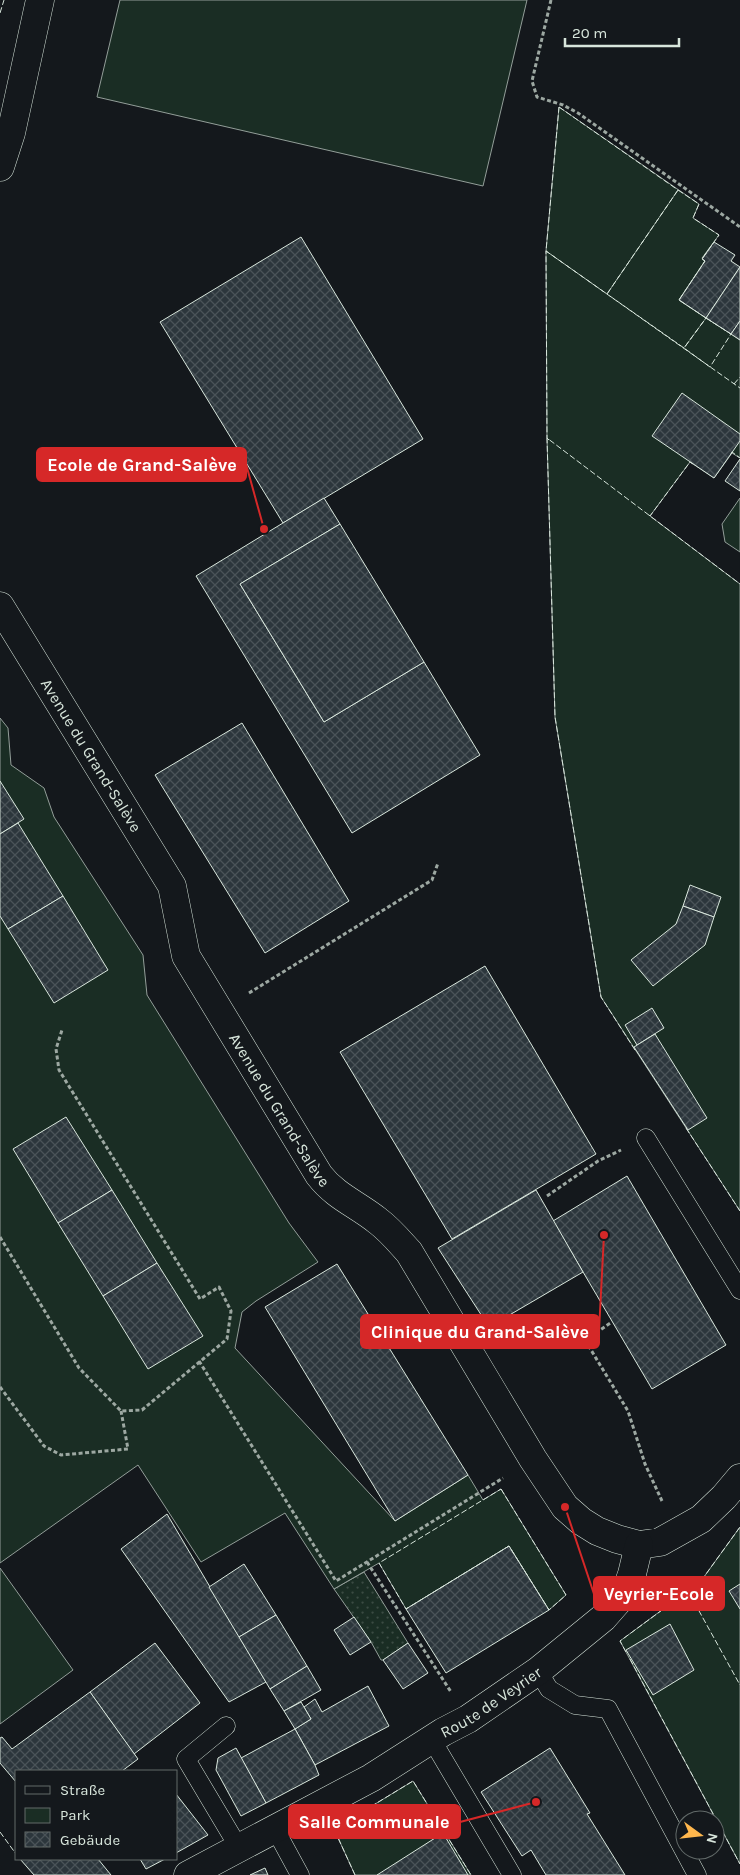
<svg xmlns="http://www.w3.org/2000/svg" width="740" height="1875" font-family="Karla,sans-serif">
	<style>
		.grass { fill: url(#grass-dots); stroke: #939e99 }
		.green { fill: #1a2d24; stroke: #939e99 }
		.building { fill: url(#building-cross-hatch); stroke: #d8e6dc }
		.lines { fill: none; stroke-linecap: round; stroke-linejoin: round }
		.service-casing { stroke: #d8e6dc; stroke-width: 19 }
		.minor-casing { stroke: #d8e6dc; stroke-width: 29 }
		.path { stroke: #9da8a2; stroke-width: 3; stroke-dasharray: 4 2.5; stroke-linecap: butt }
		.service { stroke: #14181c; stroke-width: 18 }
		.minor { stroke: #14181c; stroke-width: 28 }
		.fence { stroke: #d8e6dc; stroke-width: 1; stroke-dasharray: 6 2.5; stroke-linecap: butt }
		.labels { text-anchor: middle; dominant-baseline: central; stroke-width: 4; stroke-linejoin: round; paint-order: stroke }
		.street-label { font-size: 16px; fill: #d8e6dc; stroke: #14181c }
		.leader { fill: none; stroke: #d62828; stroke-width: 2 }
		.callout-dot { fill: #d62828; stroke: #14181c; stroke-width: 2 }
		.callout { fill: #d62828; stroke: #d62828; stroke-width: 2 }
		.callout-label { font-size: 18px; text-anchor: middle; font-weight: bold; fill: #fff }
	</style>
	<defs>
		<pattern id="grass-dots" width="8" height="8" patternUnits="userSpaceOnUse" patternTransform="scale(1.25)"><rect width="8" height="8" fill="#1a2d24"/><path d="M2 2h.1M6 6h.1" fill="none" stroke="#3b4b43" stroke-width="1.8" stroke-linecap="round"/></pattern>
		<pattern id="building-cross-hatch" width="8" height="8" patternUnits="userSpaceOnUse" patternTransform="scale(1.25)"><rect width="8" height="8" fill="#2c363c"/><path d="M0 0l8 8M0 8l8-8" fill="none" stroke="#4a5358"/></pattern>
	</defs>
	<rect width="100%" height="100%" fill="#14181c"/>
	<polygon class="grass" points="364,1572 408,1643 383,1660 381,1660 371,1642 334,1589"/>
	<g class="green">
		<polygon points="120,0 527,0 483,186 97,97"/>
		<polygon points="559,107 699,204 693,218 719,235 702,258 705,261 679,300 740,340 740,458 732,453 714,478 690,462 650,516 740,584 740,1211 601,997 555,717 547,438 546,251"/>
		<polygon points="740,498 740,552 725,542 722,524"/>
		<polygon points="0,718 8,728 11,765 44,788 54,817 143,955 147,995 289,1223 318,1262 256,1301 242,1312 235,1348 395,1521 468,1475 483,1500 501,1489 566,1595 549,1610 509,1546 406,1609 379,1563 334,1589 285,1513 201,1562 138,1465 0,1563"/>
		<polygon points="740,1527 740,1864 620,1641 701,1581"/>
		<polygon points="0,1568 73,1670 0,1724"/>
		<polygon points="413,1781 471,1875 355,1875 334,1829"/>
	</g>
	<g class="building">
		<polygon points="301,237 423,439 283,523 160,322"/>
		<polygon points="714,242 735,255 731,261 740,267 706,318 679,300 705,261 702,259"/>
		<polygon points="740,267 740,321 731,334 706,318"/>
		<polygon points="740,321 740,340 731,334"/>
		<polygon points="682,393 740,434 740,441 714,478 652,436"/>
		<polygon points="740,459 740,491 725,481"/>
		<polygon points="324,498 340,524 240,584 324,722 424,662 480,755 352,833 196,576"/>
		<polygon points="340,524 424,662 324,722 240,584"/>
		<polygon points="242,723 349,901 265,953 155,775"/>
		<polygon points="0,781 24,819 0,834"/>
		<polygon points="18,823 63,896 8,929 0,916 0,834"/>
		<polygon points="690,885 721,897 714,917 683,906"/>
		<polygon points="63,896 108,970 54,1003 8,929"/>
		<polygon points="683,906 714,917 705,945 653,986 631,960 676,924"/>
		<polygon points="485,966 596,1154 452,1239 340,1052"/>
		<polygon points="652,1008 664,1028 637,1045 625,1025"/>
		<polygon points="655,1034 707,1118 688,1130 634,1047"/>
		<polygon points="66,1117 112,1190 58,1223 13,1149"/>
		<polygon points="627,1176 726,1345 652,1389 553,1221"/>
		<polygon points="112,1190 157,1263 103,1296 58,1223"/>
		<polygon points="536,1190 583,1272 489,1327 438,1248"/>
		<polygon points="157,1263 203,1336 148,1369 103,1296"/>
		<polygon points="337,1264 468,1475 395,1521 265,1307"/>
		<polygon points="167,1514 266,1682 229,1702 121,1549"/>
		<polygon points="509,1546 549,1610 446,1673 406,1609"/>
		<polygon points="244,1564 276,1615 239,1637 209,1587"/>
		<polygon points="740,1584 740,1609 729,1591"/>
		<polygon points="276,1615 307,1666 270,1689 239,1637"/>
		<polygon points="354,1617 371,1642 350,1655 334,1630"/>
		<polygon points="670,1624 694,1670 653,1695 626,1650"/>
		<polygon points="155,1643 200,1703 134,1754 90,1692"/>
		<polygon points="408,1643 428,1673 403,1689 383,1660"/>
		<polygon points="307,1666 321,1690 284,1711 270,1689"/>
		<polygon points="368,1686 389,1726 315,1765 295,1729 311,1719 304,1707 315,1699 322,1712"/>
		<polygon points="90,1692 138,1759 122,1771 16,1771 16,1782 0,1763 0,1738 2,1737 12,1749"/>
		<polygon points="301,1702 311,1719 295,1729 284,1711"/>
		<polygon points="295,1729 315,1765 319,1775 266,1803 241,1758"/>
		<polygon points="236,1748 266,1803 241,1816 216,1770 218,1758"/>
		<polygon points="550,1748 590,1813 587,1814 625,1875 546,1875 531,1850 522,1856 481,1792"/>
		<polygon points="176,1794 208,1835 176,1853"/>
		<polygon points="443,1833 468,1875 377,1875"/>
		<polygon points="20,1859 98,1859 111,1875 34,1875"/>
		<polygon points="140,1859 165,1859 146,1869"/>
		<polygon points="265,1868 268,1875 250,1875"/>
	</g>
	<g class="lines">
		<g class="service-casing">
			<g id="service">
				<polyline points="646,1138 740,1290"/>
				<polyline points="538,1671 549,1689 575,1705 608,1709 697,1875"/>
				<polyline points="226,1726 186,1759 239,1848"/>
				<polyline points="432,1740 512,1875"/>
				<polyline points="275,1829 300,1875"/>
			</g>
		</g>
		<g class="minor-casing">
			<g id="minor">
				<polyline points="0,167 11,133 40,0"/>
				<path id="s1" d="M0,606L172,886L186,956L319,1175C336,1197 357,1204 378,1221C390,1230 399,1241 409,1252L533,1459L565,1507L581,1521L597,1531L617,1539L639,1545L660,1542L701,1519L724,1497L740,1478"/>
				<path id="s2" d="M188,1875L371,1778L443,1732L468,1719L538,1671L603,1618L617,1602L626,1591L632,1574L639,1545"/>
			</g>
		</g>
		<g class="path">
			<polyline points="551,0 532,81 537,97 563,105 578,113 740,227"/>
			<polyline points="249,993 432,880 438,863"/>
			<polyline points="547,1196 598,1161 621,1150"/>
			<polyline points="0,1237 79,1368 121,1411 142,1410 227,1339 231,1311 219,1287 200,1299 59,1070 56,1049 62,1030"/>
			<polyline points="501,1336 545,1334 585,1340 612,1322"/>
			<polyline points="585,1340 628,1411 645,1464 662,1501"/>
			<polyline points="199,1361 336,1581 503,1478"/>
			<polyline points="0,1387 44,1446 61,1455 128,1449 121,1411"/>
			<polyline points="367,1562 451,1692"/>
		</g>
		<use href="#service" class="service"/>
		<use href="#minor" class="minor"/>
		<g class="fence">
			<polyline points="0,13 4,0"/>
			<polygon points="559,107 678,190 607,294 546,251"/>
			<polygon points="678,190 699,204 693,218 719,235 702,259 705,261 679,300 706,318 684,348 607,294"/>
			<polygon points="706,318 731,334 710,367 684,348"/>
			<polyline points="734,384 740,377"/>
			<polyline points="549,440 547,438 546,251 740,388"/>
			<polyline points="731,454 732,452 740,458"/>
			<polyline points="649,515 650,516 690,462 693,464"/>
			<polyline points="635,1050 601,997 555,717 547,438 740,584"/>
			<polyline points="686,1128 740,1211"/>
			<polygon points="501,1489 566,1595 549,1610 509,1546 406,1609 379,1563"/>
			<polyline points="688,1591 701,1581 740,1527"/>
			<polyline points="626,1652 620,1641 688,1591 740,1685"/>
			<polyline points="630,1659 740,1864"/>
			<polyline points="0,1832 16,1854"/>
			<polyline points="355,1875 334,1829 413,1781 471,1875"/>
		</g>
	</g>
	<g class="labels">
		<g class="street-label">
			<text stroke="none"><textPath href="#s1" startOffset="175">Avenue du Grand-Salève</textPath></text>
			<text stroke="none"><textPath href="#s1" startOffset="580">Avenue du Grand-Salève</textPath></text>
			<text stroke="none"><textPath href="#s2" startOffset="349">Route de Veyrier</textPath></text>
		</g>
	</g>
	<path class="leader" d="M264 529L246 464M604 1235L599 1331M565 1507L594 1594M536 1802L460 1822"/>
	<g class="callout-dot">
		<circle cx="264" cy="529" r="5"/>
		<circle cx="604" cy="1235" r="5"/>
		<circle cx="565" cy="1507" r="5"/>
		<circle cx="536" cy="1802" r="5"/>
	</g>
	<g class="callout">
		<rect x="37" y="448" width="209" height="33" rx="5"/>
		<rect x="361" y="1315" width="238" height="33" rx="5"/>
		<rect x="594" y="1577" width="130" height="33" rx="5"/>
		<rect x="289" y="1805" width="171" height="33" rx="5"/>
	</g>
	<g class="callout-label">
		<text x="142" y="471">Ecole de Grand-Salève</text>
		<text x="480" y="1338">Clinique du Grand-Salève</text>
		<text x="659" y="1600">Veyrier-Ecole</text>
		<text x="374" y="1828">Salle Communale</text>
	</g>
	<rect x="15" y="1770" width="162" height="90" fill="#14181c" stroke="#626a69"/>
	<rect x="25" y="1786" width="25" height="8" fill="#14181c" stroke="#626a69"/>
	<text x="60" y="1795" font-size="15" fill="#d8e6dc">Straße</text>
	<rect x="25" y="1808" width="25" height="15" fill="#1a2d24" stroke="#626a69"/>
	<text x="60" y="1820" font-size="15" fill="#d8e6dc">Park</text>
	<rect x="25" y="1832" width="25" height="15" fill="url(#building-cross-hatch)" stroke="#626a69"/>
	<text x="60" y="1845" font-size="15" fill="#d8e6dc">Gebäude</text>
	<g transform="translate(700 1835) rotate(105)"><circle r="24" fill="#14181c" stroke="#626a69"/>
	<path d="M0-4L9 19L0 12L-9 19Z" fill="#ffb74d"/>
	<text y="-8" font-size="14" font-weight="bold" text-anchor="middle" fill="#d8e6dc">N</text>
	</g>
	<path d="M565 38v8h114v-8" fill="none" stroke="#d8e6dc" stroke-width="2.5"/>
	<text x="572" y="38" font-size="15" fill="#d8e6dc" stroke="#14181c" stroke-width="4" paint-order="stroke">20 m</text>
</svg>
